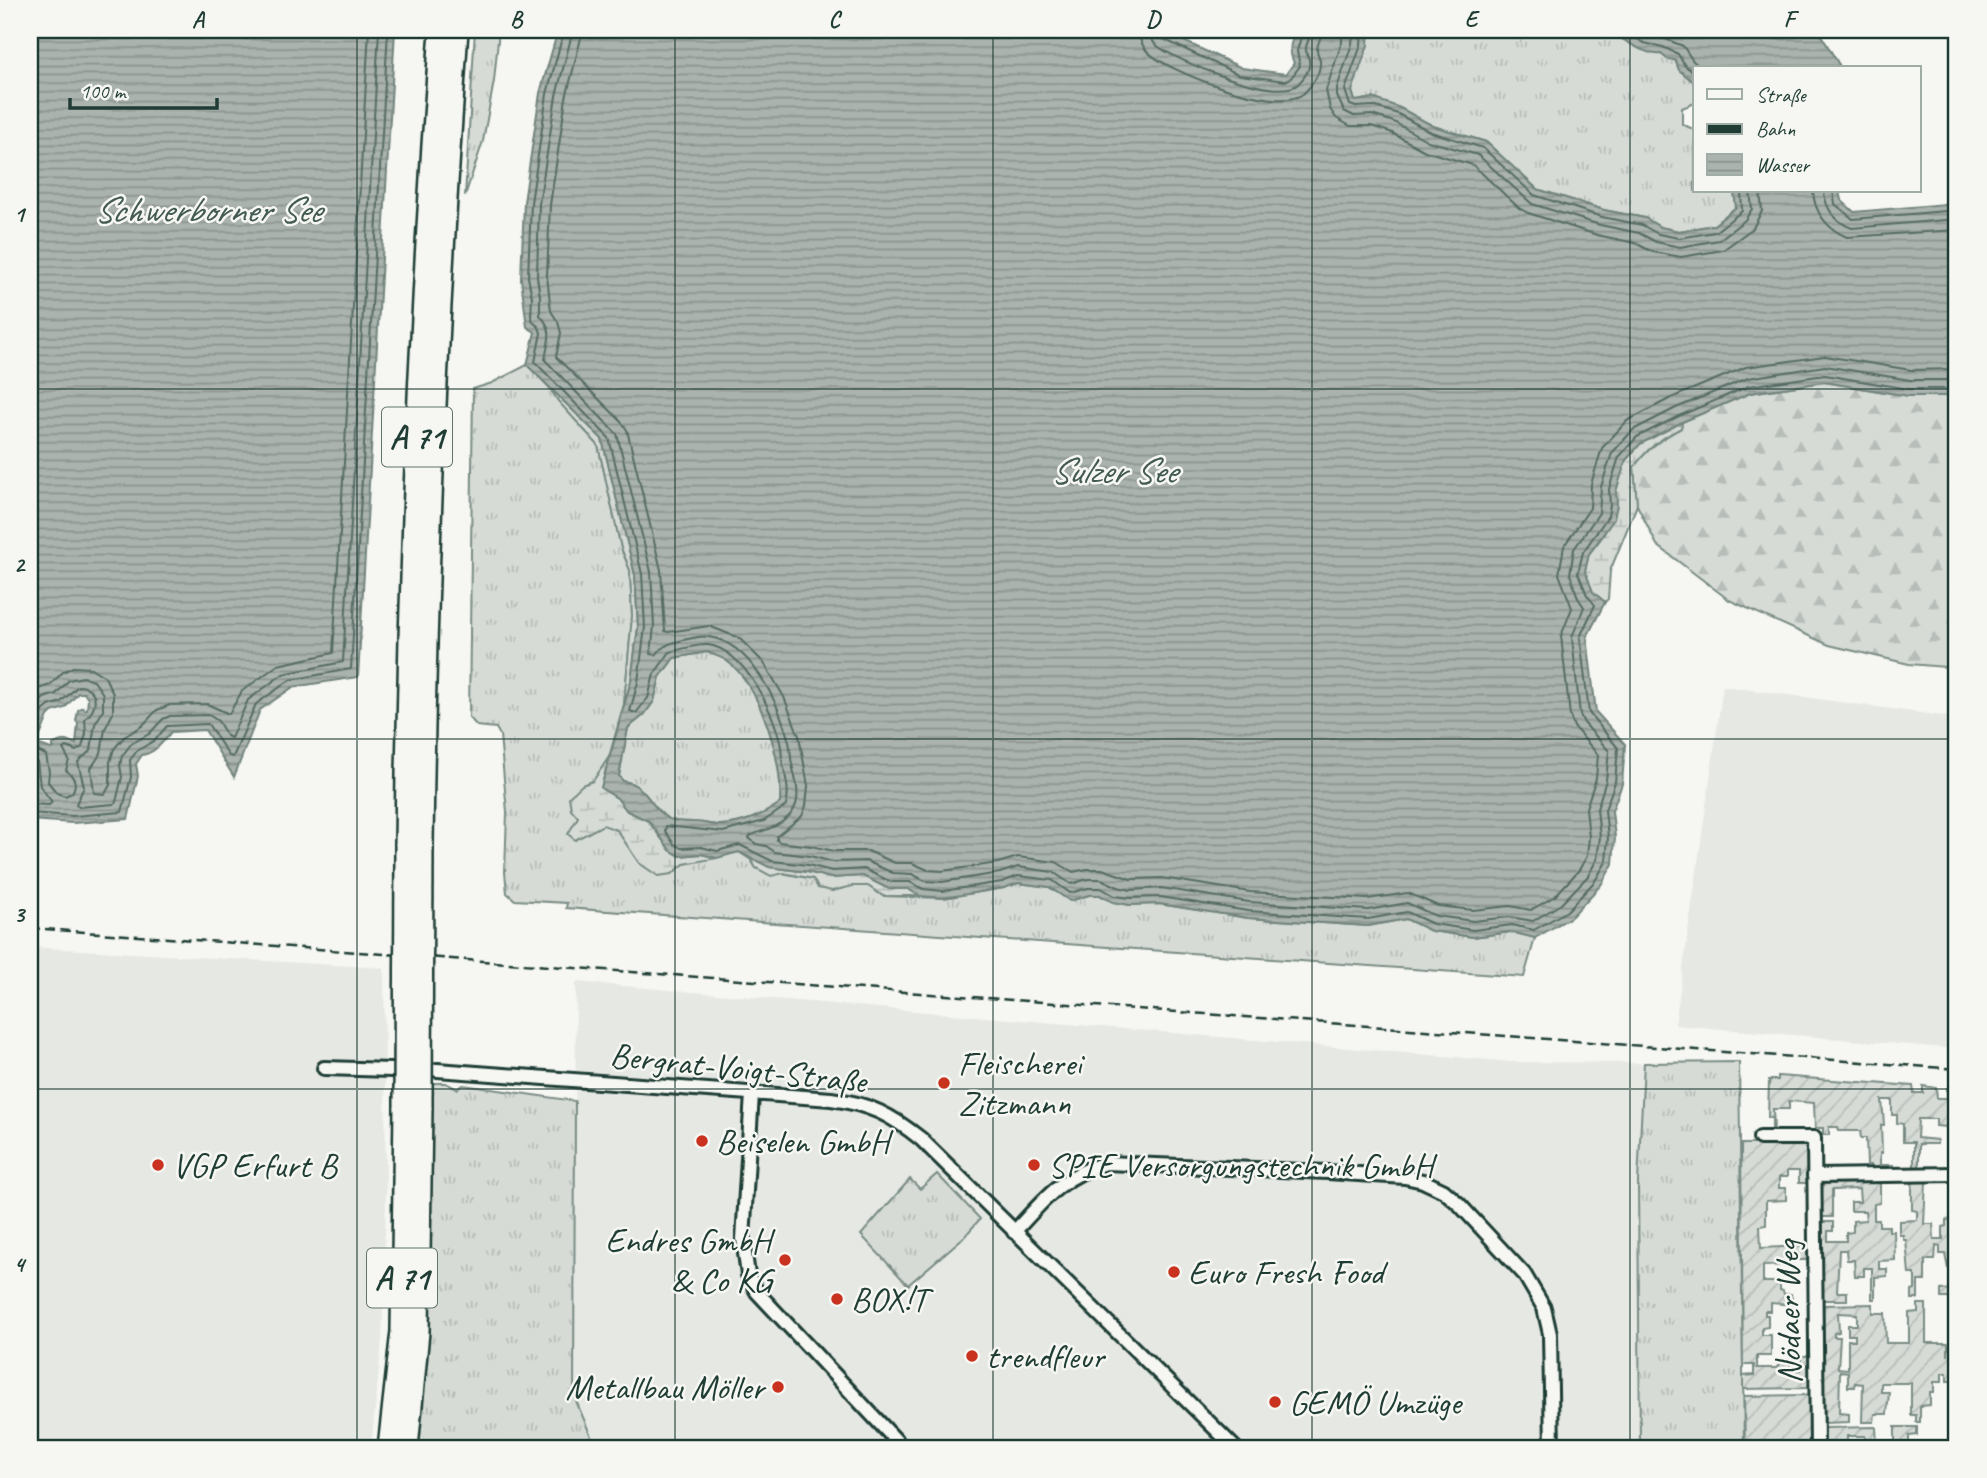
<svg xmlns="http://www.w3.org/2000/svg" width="1987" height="1478" font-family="Caveat,sans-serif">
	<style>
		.built { fill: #e6e8e4 }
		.grass { fill: url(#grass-tufts); stroke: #7a8c85; stroke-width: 2 }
		.forest { fill: url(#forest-firs); stroke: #7a8c85; stroke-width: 2 }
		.wetland { fill: url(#wetland-marsh); stroke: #7a8c85; stroke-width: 2 }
		.garden { fill: url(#garden-furrows); stroke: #7a8c85; stroke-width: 2; fill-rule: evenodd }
		.water { fill: url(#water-rules); stroke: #72847d; stroke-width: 2; fill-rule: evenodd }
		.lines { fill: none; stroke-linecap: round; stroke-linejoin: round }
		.shore { stroke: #576c65; stroke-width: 2 }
		.street-casing { stroke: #1f3d34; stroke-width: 18 }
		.highway-casing { stroke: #1f3d34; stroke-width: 26 }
		.street { stroke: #f6f6f2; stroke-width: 12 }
		.highway { stroke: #f6f6f2; stroke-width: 21 }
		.rail { stroke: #1f3d34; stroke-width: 2.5; stroke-dasharray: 10 5; stroke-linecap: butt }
		.highway-bridge-casing { stroke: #1f3d34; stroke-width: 26; stroke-linecap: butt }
		.highway-bridge { stroke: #f6f6f2; stroke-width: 21 }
		.grid { fill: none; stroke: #1f3d34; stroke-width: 2; stroke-opacity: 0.55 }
		.poi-dot { fill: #c8321e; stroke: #f6f6f2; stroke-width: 2.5 }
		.labels { text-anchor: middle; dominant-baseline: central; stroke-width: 5; stroke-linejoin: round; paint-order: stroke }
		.shield { fill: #f6f6f2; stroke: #60746d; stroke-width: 2 }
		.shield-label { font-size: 33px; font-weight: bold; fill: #1f3d34 }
		.poi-label { font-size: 35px; fill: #1f3d34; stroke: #f6f6f2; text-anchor: start }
		.street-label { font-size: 35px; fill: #1f3d34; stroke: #f6f6f2 }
		.water-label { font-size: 37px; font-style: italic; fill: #425a52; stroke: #f6f6f2 }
		.neatline { fill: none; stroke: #1f3d34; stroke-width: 2.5 }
		.grid-label { font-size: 23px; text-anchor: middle; font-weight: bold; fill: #1f3d34 }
	</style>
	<defs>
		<pattern id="grass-tufts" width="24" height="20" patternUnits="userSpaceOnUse" patternTransform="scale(1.75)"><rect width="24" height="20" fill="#d6dbd6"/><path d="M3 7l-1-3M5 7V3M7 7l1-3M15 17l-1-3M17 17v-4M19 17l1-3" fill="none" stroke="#b7bdb8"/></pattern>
		<pattern id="forest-firs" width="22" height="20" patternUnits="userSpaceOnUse" patternTransform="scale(1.75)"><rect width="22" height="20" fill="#d6dbd6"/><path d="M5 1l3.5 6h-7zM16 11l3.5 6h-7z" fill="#b7bdb8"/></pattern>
		<pattern id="wetland-marsh" width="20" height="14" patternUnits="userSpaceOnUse" patternTransform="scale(1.75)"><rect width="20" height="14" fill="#d6dbd6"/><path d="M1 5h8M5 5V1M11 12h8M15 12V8" fill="none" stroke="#b7bdb8"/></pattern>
		<pattern id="garden-furrows" width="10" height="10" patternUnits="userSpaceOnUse" patternTransform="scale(1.75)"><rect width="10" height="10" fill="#d6dbd6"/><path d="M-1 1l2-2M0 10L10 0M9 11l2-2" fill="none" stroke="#b7bdb8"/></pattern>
		<pattern id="water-rules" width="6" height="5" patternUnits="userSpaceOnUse" patternTransform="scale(1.75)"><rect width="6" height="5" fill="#aab3ae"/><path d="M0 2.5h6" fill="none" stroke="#8a938e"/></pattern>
	</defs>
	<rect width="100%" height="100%" fill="#f6f6f2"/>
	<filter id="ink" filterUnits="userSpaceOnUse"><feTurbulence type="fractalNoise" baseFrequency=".0143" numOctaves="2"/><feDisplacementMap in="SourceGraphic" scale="14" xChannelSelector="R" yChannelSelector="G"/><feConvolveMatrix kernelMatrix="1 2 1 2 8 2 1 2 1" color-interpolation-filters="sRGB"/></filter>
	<g filter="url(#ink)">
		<g class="built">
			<polygon points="1723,686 1957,718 1957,1049 1675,1025"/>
			<polygon points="30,947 384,968 386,1197 382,1340 371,1448 30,1448"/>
			<polygon points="576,982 1512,1062 1644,1063 1638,1182 1640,1448 596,1448 574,1396"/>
		</g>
		<g class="grass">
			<polygon points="475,30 499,30 494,81 483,141 465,196"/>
			<polygon points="1369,30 1609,30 1640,49 1662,54 1675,59 1679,70 1695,83 1695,103 1682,108 1682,124 1695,130 1695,191 1734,191 1736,207 1714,225 1679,231 1660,227 1645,218 1604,210 1537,189 1486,142 1433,126 1400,108 1355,101 1352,91"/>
			<polygon points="527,365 549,387 558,401 598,445 621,548 630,570 632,616 624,704 609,757 593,781 582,785 578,816 586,832 603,824 617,830 639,863 672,874 684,864 739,852 751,860 756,868 813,879 832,891 852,886 868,886 883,896 943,898 1004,888 1018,883 1049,887 1070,901 1089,895 1100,895 1113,902 1130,905 1159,904 1248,918 1368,926 1406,919 1431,931 1473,937 1511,932 1535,938 1524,977 566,908 567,903 515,900 507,893 505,872 507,812 500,735 496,728 477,726 469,717 473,389 492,383"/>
			<path d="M707,652C713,655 722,657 727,661C761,685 784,764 780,803C764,815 740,825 720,825C711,825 702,822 693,822C684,821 676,823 667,818C651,808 645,784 623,781L619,776L628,728L644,715L654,701L660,677L674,658Z"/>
			<polygon points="1739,1062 1744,1448 1640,1448 1638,1182 1644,1063"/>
			<polygon points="433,1083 446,1083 457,1089 463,1085 575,1101 574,1396 596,1448 417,1448 430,1107 433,1106"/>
			<polygon points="937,1174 980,1219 965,1236 908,1285 861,1235 910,1179 920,1189"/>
		</g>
		<path class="forest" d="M1824,382L1909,396H1957V668L1909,664L1829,645L1729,600L1657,545L1637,505L1634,467C1647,449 1660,439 1681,428L1682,422L1750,393Z"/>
		<g class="wetland">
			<polygon points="549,387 602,439 635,575 638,627 631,681 624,704 632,616 630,570 621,548 598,445 558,401"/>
			<path d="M1682,422L1681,428C1660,439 1647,449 1634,467L1637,505L1610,571L1608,599L1605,602L1593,592L1585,571L1589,554L1603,536L1617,505L1616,491L1626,460L1640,444Z"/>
			<polygon points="609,757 601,788 617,798 627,811 648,821 670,850 680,856 701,854 717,858 684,864 672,874 658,876 639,863 617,830 603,825 575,840 568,834 578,817 571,809 569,797 582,785 593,781"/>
			<polygon points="751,860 760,861 769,867 807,872 831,878 863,876 889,889 908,889 920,896 883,896 868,886 852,886 832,891 818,888 813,879 784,873 771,876 756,868"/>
		</g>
		<g class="garden">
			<polygon points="1778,1076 1913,1086 1914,1093 1923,1093 1923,1086 1936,1088 1937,1098 1947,1098 1947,1088 1957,1089 1957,1154 1952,1154 1952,1137 1948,1137 1947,1127 1936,1126 1936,1119 1918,1119 1917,1138 1937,1140 1937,1144 1919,1144 1919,1168 1914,1169 1914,1142 1903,1142 1903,1124 1897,1123 1897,1115 1892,1115 1892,1100 1882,1100 1884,1125 1881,1125 1882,1153 1880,1153 1880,1165 1893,1165 1893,1171 1871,1171 1871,1165 1867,1165 1866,1138 1861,1138 1860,1131 1839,1131 1838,1127 1829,1127 1829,1135 1823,1135 1823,1128 1815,1128 1814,1103 1789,1101 1789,1109 1773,1109 1774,1131 1772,1131 1772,1118 1768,1118 1769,1080 1778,1080"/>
			<polygon points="1741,1144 1807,1144 1807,1183 1799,1183 1799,1171 1787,1171 1787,1177 1779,1177 1779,1188 1786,1188 1786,1200 1766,1201 1766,1225 1760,1226 1761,1248 1808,1246 1808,1260 1791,1260 1791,1265 1763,1266 1763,1282 1780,1282 1780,1290 1783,1291 1784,1294 1791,1294 1793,1305 1771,1303 1771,1311 1765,1311 1765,1315 1768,1315 1768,1327 1762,1328 1762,1335 1771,1335 1771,1356 1757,1356 1757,1368 1776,1368 1781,1363 1790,1363 1790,1370 1801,1370 1801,1356 1810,1356 1810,1388 1743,1389 1743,1376 1754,1375 1754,1365 1743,1365"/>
			<polygon points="1953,1180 1957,1180 1957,1298 1941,1298 1941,1290 1954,1289 1954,1260 1949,1260 1948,1269 1945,1254 1940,1254 1940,1247 1936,1246 1935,1260 1925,1260 1925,1281 1918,1281 1918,1299 1912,1299 1912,1291 1915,1290 1915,1274 1909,1274 1906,1240 1903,1240 1903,1235 1899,1235 1899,1221 1917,1220 1917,1211 1912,1210 1912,1181 1926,1181 1924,1224 1933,1224 1934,1239 1943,1239 1943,1227 1946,1226 1946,1220 1955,1219"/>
			<polygon points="1880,1181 1880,1203 1874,1204 1874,1220 1879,1220 1879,1226 1889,1226 1889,1231 1894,1231 1895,1260 1879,1261 1879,1269 1887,1269 1887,1276 1875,1277 1875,1299 1872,1299 1872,1268 1864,1268 1864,1276 1855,1276 1854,1260 1847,1260 1846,1250 1839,1250 1837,1292 1847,1292 1847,1300 1822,1300 1821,1222 1833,1222 1833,1231 1828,1231 1828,1241 1846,1241 1846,1233 1853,1232 1853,1221 1866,1220 1865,1211 1851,1211 1851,1202 1860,1202 1859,1189 1832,1190 1832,1217 1821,1217 1820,1182"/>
			<path d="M1873,1304V1313H1885L1886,1343H1909V1313L1918,1312V1304H1926V1343H1948V1356L1949,1346H1957V1381H1947V1373H1942V1382H1934V1392H1930V1405L1920,1406V1422H1916V1415H1911V1383H1881V1392H1889L1887,1414H1875L1874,1422H1862L1863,1384L1855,1383V1387H1848V1372L1840,1371L1839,1413L1849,1414V1422L1823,1423L1822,1305ZM1838,1313L1857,1314V1325H1848V1335H1855V1340H1848V1369L1838,1368L1840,1337H1834V1333L1839,1332Z"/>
			<polygon points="1810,1395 1810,1448 1745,1448 1744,1396"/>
			<polygon points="1876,1427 1877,1446 1895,1446 1895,1427 1917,1427 1917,1435 1909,1436 1909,1448 1866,1448 1865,1436 1847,1436 1847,1448 1824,1448 1824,1428"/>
		</g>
		<g class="water">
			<path d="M30,30H395L358,677L293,687L260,710L234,777L205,730L171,732C163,742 155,753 142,755L136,764L138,776L128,819L73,823L30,820ZM78,693H84L88,699L87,709L85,710L83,707L78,710L76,721L78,723L76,744C66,740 64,739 52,745L54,748L51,749L37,744L48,716L52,712L65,708Z"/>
			<path d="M558,30H1160L1242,68L1286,74L1294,63C1288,50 1290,42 1297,30H1369L1368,45L1352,91L1355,101L1373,98L1400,108L1433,126L1486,142L1537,189L1604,210L1645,218L1660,227L1679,231L1714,225L1736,207L1734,191H1839L1841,200L1854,212L1957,203V396H1909L1824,382L1750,393L1682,422L1640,444L1626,460L1616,491L1617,505L1614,519L1589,554L1585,571L1593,592L1605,602L1587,637L1596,712L1625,744L1622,784L1612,811L1615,837L1613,864L1601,885L1571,917L1535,938L1511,932L1473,937L1431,931L1406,919L1368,926L1248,918L1159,904L1130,905L1113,902L1100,895H1089L1070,901L1049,887L1018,883L1004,888L943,898L920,896L908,889H889L863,876L831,878L807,872L769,867L739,852L717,858L701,854L680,856L670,850L649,821L627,811L617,798L601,788L631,681L638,627L635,575L602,439L527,365L535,332L527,327L521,279L524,202L540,93ZM707,652C713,655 722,657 727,661C761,686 784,764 780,803C764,815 740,825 720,825C711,825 702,822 693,822C684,821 676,823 667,818C651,808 646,784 623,781L619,776L628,728L644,715L654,701L660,677L674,658Z"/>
			<path d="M1609,30H1818L1841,68H1695V83L1679,70L1675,60L1667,59L1661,54C1647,56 1621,39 1609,30Z"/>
		</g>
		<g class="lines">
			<g class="shore">
				<path d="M564,30L547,94L531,203L528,277L532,297L531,316L533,322L539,327L541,333L535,362L609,438L642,574L645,627L638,682L630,711L636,713L648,698L654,674L670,652C681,649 697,644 708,645C744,650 773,710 780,742C782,749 781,756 783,764C786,780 790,790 786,806L764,821L723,832L666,826L665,831L674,844L681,848L701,847L717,851L740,845L772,861L808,865L832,871L864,869L891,882H910L923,889L943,891L1002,882L1018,876L1052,880L1070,893L1088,888H1101L1115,896L1130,898L1160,897L1248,911L1368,919L1407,912L1433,924L1473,930L1512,925L1534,930L1567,911L1595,881L1606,862L1608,837L1605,810L1615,782L1618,748L1589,713L1580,637L1595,605L1587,595L1578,573L1583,552L1608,516L1610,505L1609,489L1619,457L1637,437L1679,416L1749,386L1825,375L1909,389H1957"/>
				<path d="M573,30L556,96L539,204L537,277L540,296V315C555,332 548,339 545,360L617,434L651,572L654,626L651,654L656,655C665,643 674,642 688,639C695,638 703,635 709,637C751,643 778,702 788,738C791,746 790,756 792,764C795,779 802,797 793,811C784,825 766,830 751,835L749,838L756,844L766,846L775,852L810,856L833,862L866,861L893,873L912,874L925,881L942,882L1000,873L1018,867L1053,872L1071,884L1088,879H1101L1118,887L1131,890L1161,888L1249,902L1368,910L1407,903L1436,916L1473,921L1510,917L1533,921L1561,904L1588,876L1597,859L1600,837L1597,809L1606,780L1609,751L1584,723L1580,715L1572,637L1584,607L1578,598L1570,574L1574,549L1599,513L1601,487L1612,453L1633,430L1676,408L1748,378L1825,366L1910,380H1957"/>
				<polyline points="583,30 566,98 550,205 547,276 551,311 558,322 561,333 556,357 621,421 627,430 661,570 665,631 668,632 709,626 739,638 764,663 784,697 799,736 808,786 806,806 802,816 777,836 777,840 779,842 811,846 834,851 868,851 895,863 912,863 928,870 942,871 998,863 1018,857 1056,862 1073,872 1087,869 1102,869 1131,879 1162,878 1250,892 1367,899 1408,893 1438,906 1473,910 1510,906 1531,910 1555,896 1579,870 1587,856 1589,837 1586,808 1596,778 1598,755 1574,727 1570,716 1561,636 1572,608 1559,574 1564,546 1590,508 1591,484 1602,448 1627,421 1671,398 1746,367 1825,356 1911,370 1957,369"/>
				<path d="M1139,30C1139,37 1141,44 1146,50C1165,72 1278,114 1303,94C1312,86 1321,73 1320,61C1320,57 1317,54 1317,50C1317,44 1322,37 1322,30"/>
				<path d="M1149,30C1150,36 1151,40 1155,44C1174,61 1278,103 1298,84C1304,78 1311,69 1309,60C1309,57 1306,54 1306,50C1305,44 1311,37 1312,30"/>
				<polyline points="1158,30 1163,39 1240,75 1285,81 1291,78 1300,66 1297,51 1303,30"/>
				<polyline points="1342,30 1342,42 1326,90 1330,109 1336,118 1350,126 1371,126 1390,132 1425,151 1473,165 1519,208 1528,213 1597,235 1635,243 1653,252 1681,257 1723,250 1753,228 1762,211 1760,191"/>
				<polyline points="1353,30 1352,44 1337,88 1337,96 1344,111 1354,116 1372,115 1394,122 1428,141 1478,155 1532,204 1600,225 1639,233 1656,242 1680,247 1719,240 1745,220 1752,209 1750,191"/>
				<polyline points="1362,30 1361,45 1345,90 1350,105 1356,107 1373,106 1398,114 1431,132 1483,148 1534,195 1602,217 1642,225 1658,234 1679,238 1715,232 1742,211 1741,191"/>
				<polyline points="1621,30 1644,43 1663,47 1678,54 1685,66 1695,73"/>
				<polyline points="1641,30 1648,36 1665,39 1683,46 1693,61 1702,68"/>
				<path d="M1813,191C1814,212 1827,229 1847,237L1957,230"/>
				<path d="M1824,191C1825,208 1835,222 1852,228L1957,219"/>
				<polyline points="1833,191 1835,204 1853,219 1957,210"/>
				<path d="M78,686C99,686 99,709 85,719L86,734L82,747L76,751L67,747L63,749L69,760L66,770C74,777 78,783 72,793L65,796L57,793L48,782L49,772L46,755L33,749L30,740L38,727L43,711L49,706L61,702Z"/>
				<polyline points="30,697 39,689 50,685 63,672 73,667 91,668 105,677 113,694 113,713 105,729 101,753 91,768 94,793 105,794 110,785 110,762 114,749 124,737 142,726 157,710 170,705 207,704 229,714 242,691 278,665 333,653 369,30"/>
				<polyline points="30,723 37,705 44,698 56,694 69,680 83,677 94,681 103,694 103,711 95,724 91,750 78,762 84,787 76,804 79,807 114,804 116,802 122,777 120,765 122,756 131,744 149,734 163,719 170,716 209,715 218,721 227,736 231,738 248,700 283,674 343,662 379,30"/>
				<polyline points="30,757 37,761 40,786 52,802 49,805 30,804"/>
				<polyline points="30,813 73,816 122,812 131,777 130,760 137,751 155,740 167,726 208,724 229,756 233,757 256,704 290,680 351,669 388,30"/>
			</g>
			<g class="street-casing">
				<g id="street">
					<polyline points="324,1068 392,1070"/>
					<path d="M437,1070L831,1099C870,1104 891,1115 921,1139L1235,1448"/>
					<polyline points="752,1094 743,1239 748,1275 757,1292 903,1448"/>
					<polyline points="1760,1138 1814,1138 1817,1448"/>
					<polyline points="1814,1176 1957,1174"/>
					<path d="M1014,1232C1044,1200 1061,1176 1106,1163L1328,1172L1405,1177L1423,1181L1444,1191L1459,1204L1524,1274L1544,1308L1550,1334L1552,1448"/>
				</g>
			</g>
			<g class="highway-casing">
				<g id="highway">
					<path d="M406,845C409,573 421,301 441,30"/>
					<path d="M422,845C425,573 438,301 457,30"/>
					<polyline points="389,1448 402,1331 405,1107"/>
					<polyline points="407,1448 418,1332 421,1107"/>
				</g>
			</g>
			<use href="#street" class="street"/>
			<use href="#highway" class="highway"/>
			<polyline class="rail" points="30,928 1957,1069"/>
			<g class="highway-bridge-casing">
				<g id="highway-bridge">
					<polyline points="405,1107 406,845"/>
					<polyline points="421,1107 422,845"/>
				</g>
			</g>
			<use href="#highway-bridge" class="highway-bridge"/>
		</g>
	</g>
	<path class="grid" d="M357,30V1448M675,30V1448M993,30V1448M1312,30V1448M1630,30V1448M30,389H1957M30,739H1957M30,1089H1957"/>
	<g class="poi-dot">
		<circle cx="944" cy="1083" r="7"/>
		<circle cx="702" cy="1141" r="7"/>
		<circle cx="158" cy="1165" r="7"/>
		<circle cx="1034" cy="1165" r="7"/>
		<circle cx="785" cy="1260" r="7"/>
		<circle cx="1174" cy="1272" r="7"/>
		<circle cx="837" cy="1299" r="7"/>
		<circle cx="972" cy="1356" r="7"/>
		<circle cx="778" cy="1387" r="7"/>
		<circle cx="1275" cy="1402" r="7"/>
	</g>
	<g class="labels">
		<g class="shield">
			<rect x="382" y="407.5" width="70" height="59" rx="5"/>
			<rect x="367" y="1248.5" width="70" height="59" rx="5"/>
		</g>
		<g class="shield-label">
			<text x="417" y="437">A 71</text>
			<text x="402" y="1278">A 71</text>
		</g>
		<g class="poi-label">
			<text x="958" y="1063">Fleischerei<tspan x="958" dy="40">Zitzmann</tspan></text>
			<text x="716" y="1141">Beiselen GmbH</text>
			<text x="172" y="1165">VGP Erfurt B</text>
			<text x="1048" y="1165">SPIE Versorgungstechnik GmbH</text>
			<text x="771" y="1240" text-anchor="end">Endres GmbH<tspan x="771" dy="40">&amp; Co KG</tspan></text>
			<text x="1188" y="1272">Euro Fresh Food</text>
			<text x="851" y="1299">BOX!T</text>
			<text x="986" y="1356">trendfleur</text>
			<text x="764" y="1387" text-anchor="end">Metallbau Möller</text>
			<text x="1289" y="1402">GEMÖ Umzüge</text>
		</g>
		<g class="street-label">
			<text transform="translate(738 1068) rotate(6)">Bergrat-Voigt-Straße</text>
			<text transform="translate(1788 1312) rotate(-91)">Nödaer Weg</text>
		</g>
		<g class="water-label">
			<text x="207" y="209">Schwerborner See</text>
			<text x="1113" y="470">Sulzer See</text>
		</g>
	</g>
	<rect width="1987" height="1478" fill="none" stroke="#f6f6f2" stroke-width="77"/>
	<rect x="1693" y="66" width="228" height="126" fill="#f6f6f2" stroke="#a0aca6" stroke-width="2"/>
	<rect x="1707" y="89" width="35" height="10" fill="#f6f6f2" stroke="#a0aca6" stroke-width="2"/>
	<text x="1756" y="102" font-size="21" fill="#1f3d34">Straße</text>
	<rect x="1707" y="124" width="35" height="10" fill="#1f3d34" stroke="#a0aca6" stroke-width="2"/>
	<text x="1756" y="136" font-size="21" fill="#1f3d34">Bahn</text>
	<rect x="1707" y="154" width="35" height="21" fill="url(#water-rules)" stroke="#a0aca6" stroke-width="2"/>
	<text x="1756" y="172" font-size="21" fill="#1f3d34">Wasser</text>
	<path d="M70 98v10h147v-10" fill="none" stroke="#1f3d34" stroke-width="3.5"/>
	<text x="80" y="98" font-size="21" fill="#1f3d34" stroke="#f6f6f2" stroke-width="5" paint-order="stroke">100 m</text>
	<rect x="38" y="38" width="1910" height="1402" class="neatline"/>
	<g class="grid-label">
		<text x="198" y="27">A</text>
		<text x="516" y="27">B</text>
		<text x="834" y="27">C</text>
		<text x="1153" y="27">D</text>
		<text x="1471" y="27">E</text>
		<text x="1789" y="27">F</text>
		<text x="19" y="222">1</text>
		<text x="19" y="572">2</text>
		<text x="19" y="922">3</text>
		<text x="19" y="1272">4</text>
	</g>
</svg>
